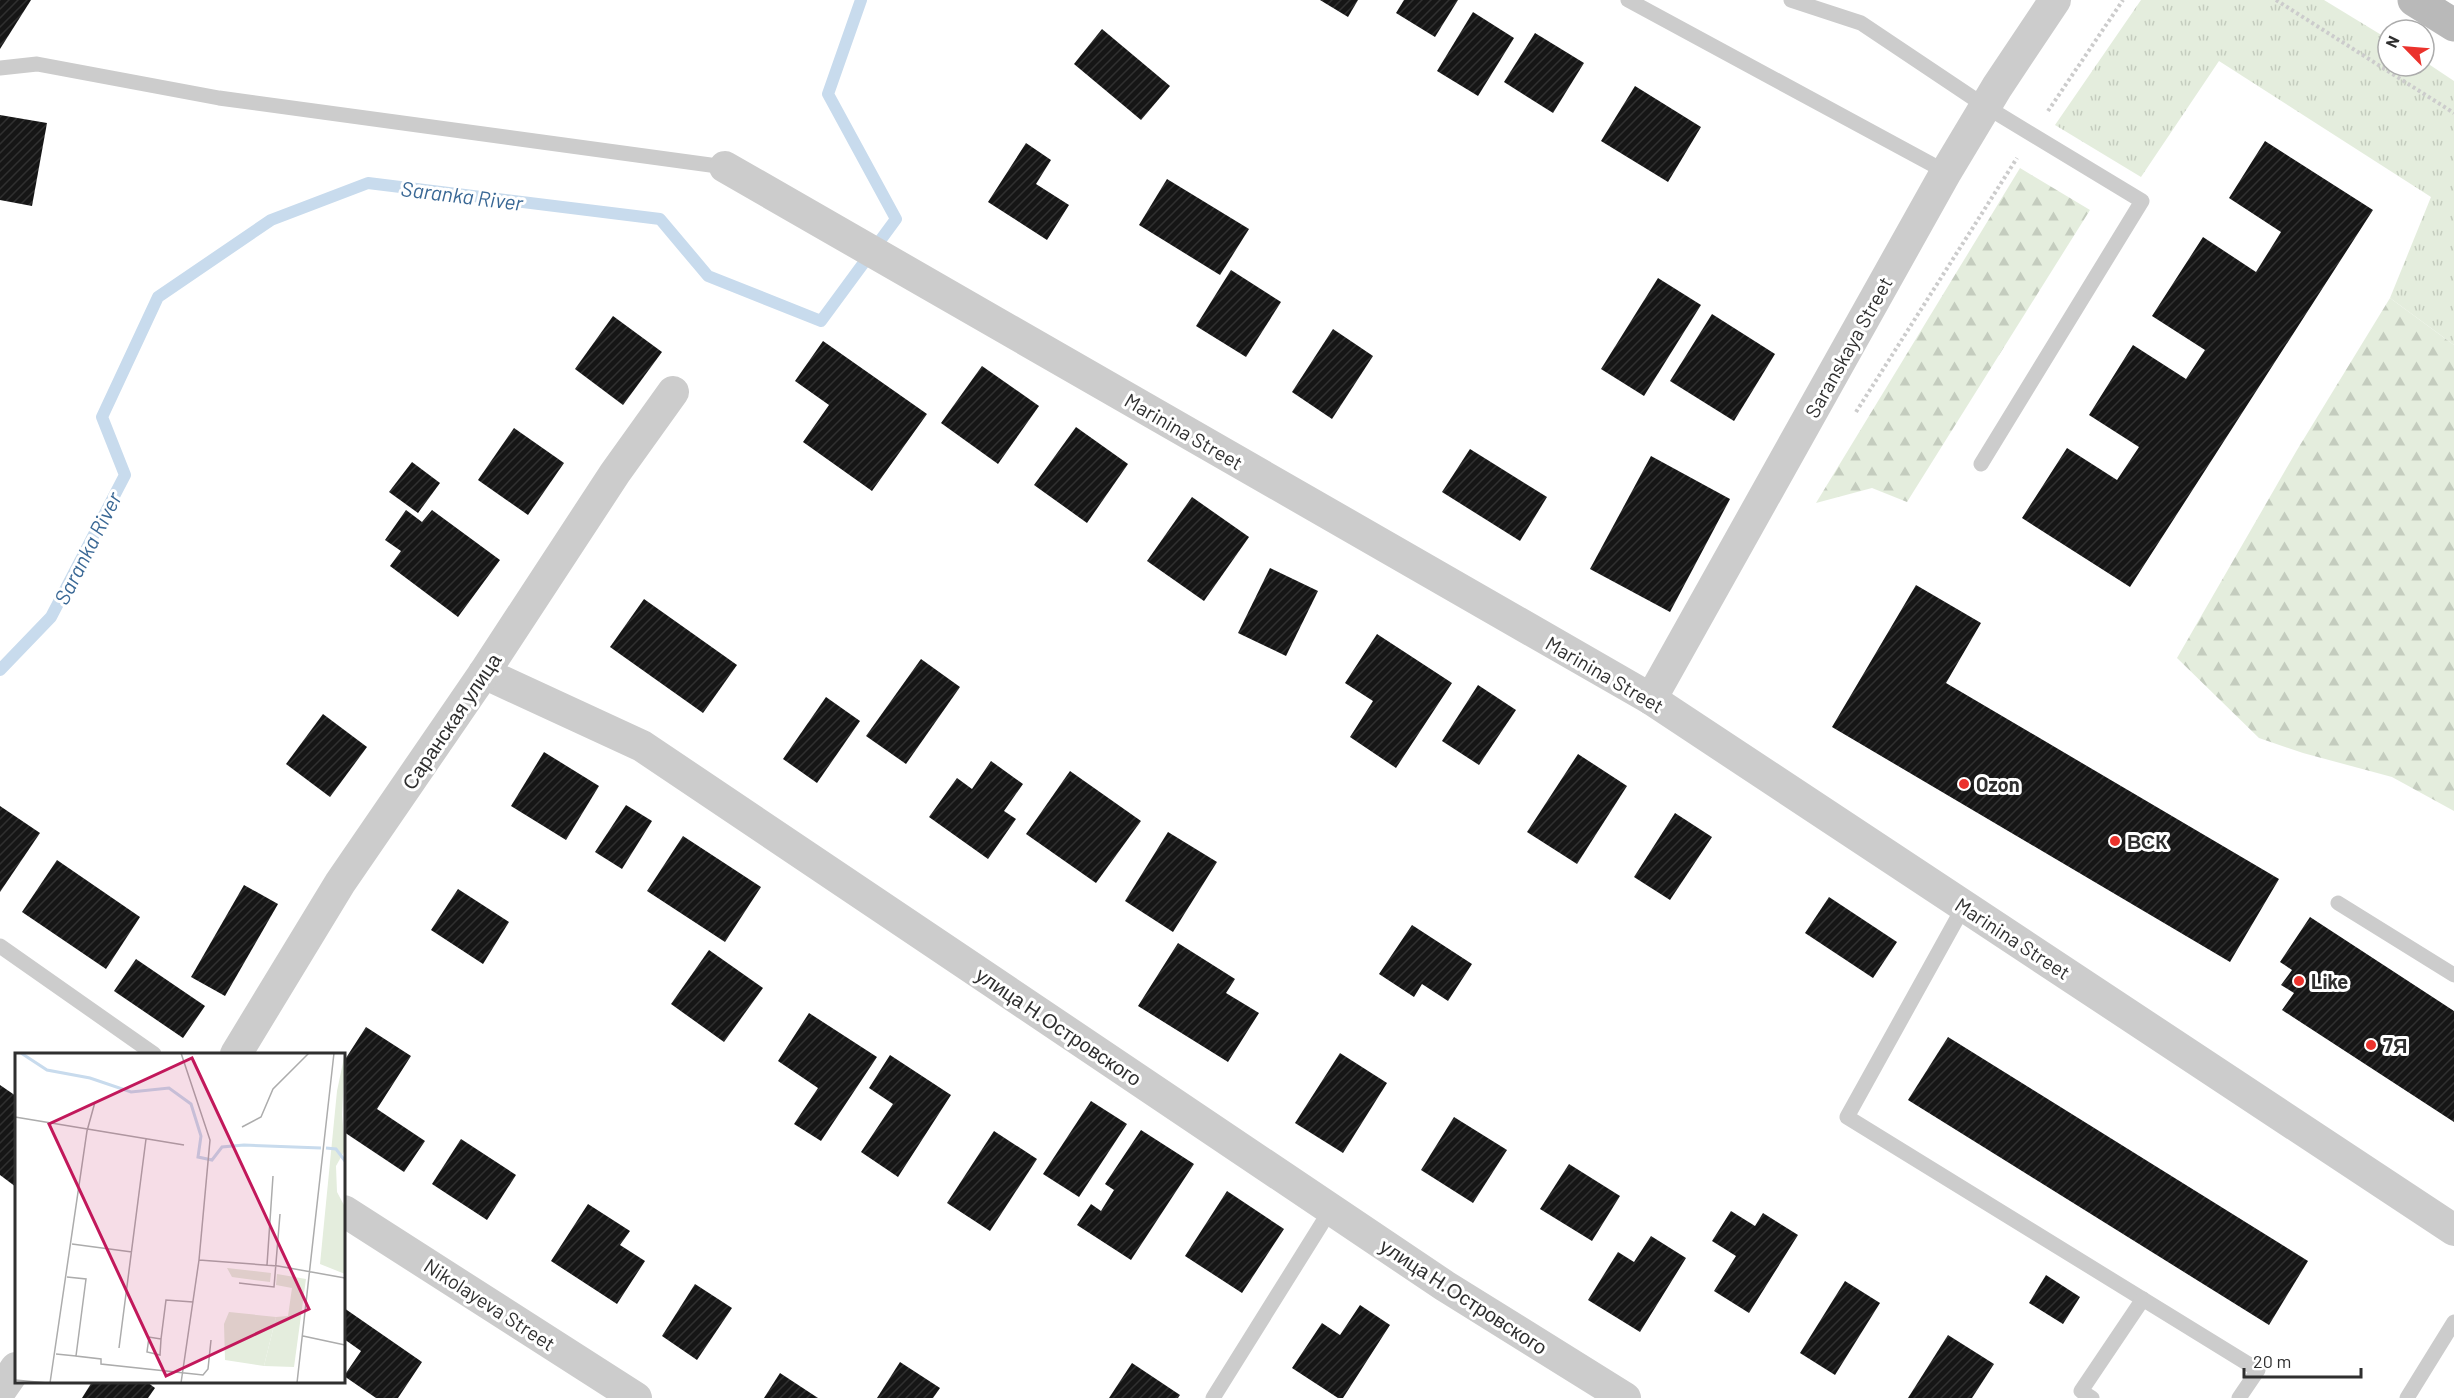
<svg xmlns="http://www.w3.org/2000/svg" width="2454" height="1398" font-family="Barlow,sans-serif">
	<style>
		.grass { fill: url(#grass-tufts) }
		.forest { fill: url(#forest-firs) }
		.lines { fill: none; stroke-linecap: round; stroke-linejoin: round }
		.stream { stroke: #c8dbed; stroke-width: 12 }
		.building { fill: url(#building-hatch) }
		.path { stroke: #ccc; stroke-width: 4; stroke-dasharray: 3 3; stroke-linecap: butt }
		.lane { stroke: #ccc; stroke-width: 15 }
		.street { stroke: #ccc; stroke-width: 32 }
		.secondary { stroke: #b9b9b9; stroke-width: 33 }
		.poi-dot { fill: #eb322c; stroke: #fff; stroke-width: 2 }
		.labels { text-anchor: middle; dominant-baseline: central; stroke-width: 6; stroke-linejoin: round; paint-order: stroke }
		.street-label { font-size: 20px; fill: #2f2f2f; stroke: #fff }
		.poi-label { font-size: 20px; font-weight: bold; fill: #2f2f2f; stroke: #fff; text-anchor: start }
		.water-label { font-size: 21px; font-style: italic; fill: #3a6895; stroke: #fff }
		.inset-river { fill: none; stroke: #c8dbed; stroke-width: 3 }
		.inset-road { fill: none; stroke: #acacac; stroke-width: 1.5 }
		.view { fill: #c2185b; fill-opacity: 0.15; stroke: #c2185b; stroke-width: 3 }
		.inset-edge { fill: none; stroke: #2f2f2f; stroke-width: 3 }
	</style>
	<defs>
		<pattern id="grass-tufts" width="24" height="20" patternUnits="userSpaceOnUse" patternTransform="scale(1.5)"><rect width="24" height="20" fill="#e4eddd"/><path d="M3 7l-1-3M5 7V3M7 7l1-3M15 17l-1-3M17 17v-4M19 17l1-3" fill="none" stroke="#c4ccbe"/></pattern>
		<pattern id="forest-firs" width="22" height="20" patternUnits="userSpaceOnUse" patternTransform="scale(1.5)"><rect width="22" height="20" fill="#e4eddd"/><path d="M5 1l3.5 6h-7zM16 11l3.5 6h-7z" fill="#c4ccbe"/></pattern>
		<pattern id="building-hatch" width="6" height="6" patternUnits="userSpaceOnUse" patternTransform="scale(1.5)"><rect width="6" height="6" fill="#161616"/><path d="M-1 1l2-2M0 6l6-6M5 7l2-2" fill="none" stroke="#303030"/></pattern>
	</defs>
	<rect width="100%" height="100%" fill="#fff"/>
	<polygon class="grass" points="2141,0 2324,0 2388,39 2388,66 2424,66 2424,61 2454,81 2454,345 2390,298 2431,197 2219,61 2141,177 2055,125"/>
	<g class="forest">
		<polygon points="2020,168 2090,210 1907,502 1872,488 1816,503"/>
		<polygon points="2390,298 2454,345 2454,811 2392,777 2303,753 2259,738 2177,658 2297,450"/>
	</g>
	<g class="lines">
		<polyline class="stream" points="0,670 51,617 125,475 102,417 158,297 271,220 368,183 660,219 708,276 821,321 896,219 828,94 861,0"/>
	</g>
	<g class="building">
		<polygon points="0,0 31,0 0,49"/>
		<polygon points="1320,0 1358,0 1348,17"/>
		<polygon points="1404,0 1458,0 1435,37 1396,13"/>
		<polygon points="1473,12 1514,38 1478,96 1437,71"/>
		<polygon points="1102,29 1170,86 1141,120 1074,64"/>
		<polygon points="1535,33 1584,63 1553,113 1504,82"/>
		<polygon points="1635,86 1701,127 1668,182 1601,141"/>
		<polygon points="0,115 47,123 32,206 0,200"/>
		<polygon points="2265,141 2373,210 2130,587 2022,518 2067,448 2117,480 2139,447 2089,415 2133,345 2186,379 2205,350 2152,316 2203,237 2256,272 2281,232 2229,198"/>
		<polygon points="1026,143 1051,160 1036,184 1069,205 1047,240 988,202"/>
		<polygon points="1167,179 1249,229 1220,275 1139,225"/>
		<polygon points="1231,270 1281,302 1246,357 1196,326"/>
		<polygon points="1658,278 1701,305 1644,396 1601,369"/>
		<polygon points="1712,314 1775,354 1734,421 1670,381"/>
		<polygon points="613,316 662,352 623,405 575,369"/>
		<polygon points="1333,329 1373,356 1332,419 1292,392"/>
		<polygon points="823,341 927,414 872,491 803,442 829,405 795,381"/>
		<polygon points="982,366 1039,406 998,464 941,423"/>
		<polygon points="1076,427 1128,464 1087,523 1034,485"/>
		<polygon points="514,428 564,463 528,515 478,480"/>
		<polygon points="1470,449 1547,497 1520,541 1442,492"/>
		<polygon points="1651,456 1730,499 1670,612 1590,569"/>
		<polygon points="412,462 440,483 418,513 389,492"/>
		<polygon points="1192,497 1249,537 1204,601 1147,561"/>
		<polygon points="406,510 422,522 432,510 500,560 458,617 390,566 401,551 385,540"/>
		<polygon points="1270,568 1318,591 1286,656 1238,633"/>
		<polygon points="1916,585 1981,623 1946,683 2279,879 2230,962 1832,727"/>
		<polygon points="644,599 737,665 703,713 610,647"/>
		<polygon points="1377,634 1452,683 1396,768 1350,737 1373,701 1345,683"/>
		<polygon points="921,659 960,687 906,764 866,736"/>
		<polygon points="1478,685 1516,710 1479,765 1442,741"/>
		<polygon points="826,697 860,721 817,783 783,759"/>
		<polygon points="323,714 367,747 330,797 286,764"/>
		<polygon points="544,752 599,786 566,840 511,806"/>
		<polygon points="1578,754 1627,786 1577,864 1527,832"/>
		<polygon points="991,761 1023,784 1004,811 1016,819 988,859 929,817 957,778 972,789"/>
		<polygon points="1070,771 1141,821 1096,883 1026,834"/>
		<polygon points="626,805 652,821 622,869 595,852"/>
		<polygon points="0,806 40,833 0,892"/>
		<polygon points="1675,813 1712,837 1670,900 1634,877"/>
		<polygon points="1168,832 1217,862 1173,932 1125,901"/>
		<polygon points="683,836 761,887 725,942 647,891"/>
		<polygon points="57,860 140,917 106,969 22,912"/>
		<polygon points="244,885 278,904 225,996 191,977"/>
		<polygon points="458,889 509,922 483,964 431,930"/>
		<polygon points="1829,897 1897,942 1873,978 1805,933"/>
		<polygon points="2310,917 2454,1011 2454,1122 2282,1010 2294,993 2281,985 2292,970 2280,962"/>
		<polygon points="1412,925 1472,964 1448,1001 1422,984 1414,997 1379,974"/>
		<polygon points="1178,943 1235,979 1226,993 1259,1013 1228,1062 1138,1006"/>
		<polygon points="709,950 763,988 724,1042 671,1004"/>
		<polygon points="136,959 205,1006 183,1038 114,991"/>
		<polygon points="809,1013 877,1057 821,1141 794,1124 818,1088 778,1061"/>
		<polygon points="366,1027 411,1056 377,1109 425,1141 404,1172 344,1132 344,1061"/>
		<polygon points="1948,1037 2308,1261 2269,1325 1908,1100"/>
		<polygon points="1340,1053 1387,1083 1343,1153 1295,1123"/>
		<polygon points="890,1055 951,1095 898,1177 861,1152 893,1104 869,1088"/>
		<polygon points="0,1085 16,1096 16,1187 0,1175"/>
		<polygon points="1091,1101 1127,1124 1079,1197 1043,1174"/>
		<polygon points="1454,1117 1507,1150 1473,1203 1421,1170"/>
		<polygon points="1141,1130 1194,1164 1131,1260 1077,1225 1091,1204 1101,1211 1114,1190 1105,1184"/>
		<polygon points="994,1131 1037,1159 990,1231 947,1203"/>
		<polygon points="461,1139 516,1175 487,1220 432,1184"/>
		<polygon points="1569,1164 1620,1196 1592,1241 1540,1209"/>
		<polygon points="1227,1191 1284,1229 1242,1293 1185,1256"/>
		<polygon points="588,1204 630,1231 620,1245 645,1261 617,1304 551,1261"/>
		<polygon points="1731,1211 1755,1226 1763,1213 1798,1235 1749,1313 1714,1291 1736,1256 1712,1241"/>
		<polygon points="1651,1236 1686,1258 1640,1332 1588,1300 1618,1252 1634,1262"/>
		<polygon points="2046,1275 2080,1297 2063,1324 2029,1303"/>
		<polygon points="1845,1281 1880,1303 1835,1375 1800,1353"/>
		<polygon points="695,1284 732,1308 697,1360 662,1336"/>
		<polygon points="1360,1305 1390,1325 1343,1398 1338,1398 1292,1368 1322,1323 1340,1335"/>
		<polygon points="344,1308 422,1362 398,1398 376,1398 344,1376 361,1351 344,1339"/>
		<polygon points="1948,1335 1994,1364 1972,1398 1908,1398"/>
		<polygon points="900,1362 940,1388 933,1398 877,1398"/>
		<polygon points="1132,1363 1180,1395 1178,1398 1109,1398"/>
		<polygon points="780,1373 818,1398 764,1398"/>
		<polygon points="92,1382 147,1382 155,1388 148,1398 82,1398"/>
	</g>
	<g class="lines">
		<g class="path">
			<polyline points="2276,0 2454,113"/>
			<polyline points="2048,111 2123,0"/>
			<polyline points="1856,412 2017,158"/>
		</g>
		<g class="lane">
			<polyline points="1628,0 1946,172"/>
			<polyline points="1791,0 1861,23 1985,106 2142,201 1981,464"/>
			<polyline points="0,68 37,64 219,98 725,167"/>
			<polyline points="2338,903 2454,975"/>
			<polyline points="1964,906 1847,1117 2258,1370 2239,1398"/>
			<polyline points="0,946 154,1054"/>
			<polyline points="1213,1398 1331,1209"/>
			<polyline points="2092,1398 2081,1391 2143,1299"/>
			<polyline points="2407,1398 2454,1322"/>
		</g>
		<g class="street">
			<polyline points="725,167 1651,699 2454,1230"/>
			<polyline points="484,673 642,746 1445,1286 1625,1398"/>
			<polyline points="1651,699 1946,172 1997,87 2055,0"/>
			<polyline points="236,1054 340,883 484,673 615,473 673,392"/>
			<polyline points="344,1211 636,1398"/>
			<polyline points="0,1391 16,1368"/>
		</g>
		<polyline class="secondary" points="2414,0 2454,25"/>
	</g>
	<g class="poi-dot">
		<circle cx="1964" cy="784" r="6"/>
		<circle cx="2115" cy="841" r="6"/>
		<circle cx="2299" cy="981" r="6"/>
		<circle cx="2371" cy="1045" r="6"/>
	</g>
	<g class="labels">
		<g class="street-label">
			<text transform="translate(1848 347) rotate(-61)">Saranskaya Street</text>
			<text transform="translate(1184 431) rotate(30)">Marinina Street</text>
			<text transform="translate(1605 674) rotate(30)">Marinina Street</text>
			<text transform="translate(451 721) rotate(-56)">Саранская улица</text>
			<text transform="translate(2013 938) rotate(33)">Marinina Street</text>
			<text transform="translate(1059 1026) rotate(34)">улица Н.Островского</text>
			<text transform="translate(1464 1296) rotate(33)">улица Н.Островского</text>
			<text transform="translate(490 1304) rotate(33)">Nikolayeva Street</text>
		</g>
		<g class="poi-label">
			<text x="1976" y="784">Ozon</text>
			<text x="2127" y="841">ВСК</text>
			<text x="2311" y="981">Like</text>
			<text x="2383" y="1045">7Я</text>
		</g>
		<g class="water-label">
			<text transform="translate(462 195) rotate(7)">Saranka River</text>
			<text transform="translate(87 548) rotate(-63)">Saranka River</text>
		</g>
	</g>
	<g transform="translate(15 1053)">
		<rect width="330" height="330" fill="#fff"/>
		<path d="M330,0L327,62L330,97L321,113L322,139L330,154V221L305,211L322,38ZM262,221L291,226L279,314L249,313L261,264L273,263L277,235L261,232Z" fill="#e4eddd"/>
		<path d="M212,215L256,220L255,229L217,224ZM214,259L261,264L249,313L210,307L209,271Z" fill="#e4eddd"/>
		<path class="inset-river" d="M6,0L32,17L75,25L116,39L154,35L176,51L186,83L183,104L197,107L207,94L229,92L306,95M311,95L321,96L330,108"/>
		<path class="inset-road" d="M0,64L169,92M227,74L246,64L258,36L294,0M57,191L117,199M184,207L263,213L330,225M252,212L258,123M52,224L71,226L61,303L86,306V311L188,322L193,316L196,287M224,230L259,234L265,161M288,283L330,292M146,286L134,284L132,299L145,302L146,286L151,247L178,249M104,295L131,86M41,301L61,303M0,327L33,330M35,330L72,78L80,49M166,330L184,207L195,87L166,0M282,330L319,0"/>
		<path class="view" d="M177,5L294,256L151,323L34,71Z"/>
		<rect width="330" height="330" class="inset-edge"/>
	</g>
	<g transform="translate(2406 48) rotate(295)"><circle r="28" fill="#ffffff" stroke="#acacac" stroke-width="1.5"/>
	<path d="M0-4.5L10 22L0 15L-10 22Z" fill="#eb322c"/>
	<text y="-9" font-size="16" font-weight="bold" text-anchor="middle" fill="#2f2f2f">N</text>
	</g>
	<path d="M2244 1368v9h117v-9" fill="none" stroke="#2f2f2f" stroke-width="3"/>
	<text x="2253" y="1368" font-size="18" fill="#2f2f2f" stroke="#ffffff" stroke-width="4.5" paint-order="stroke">20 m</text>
</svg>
